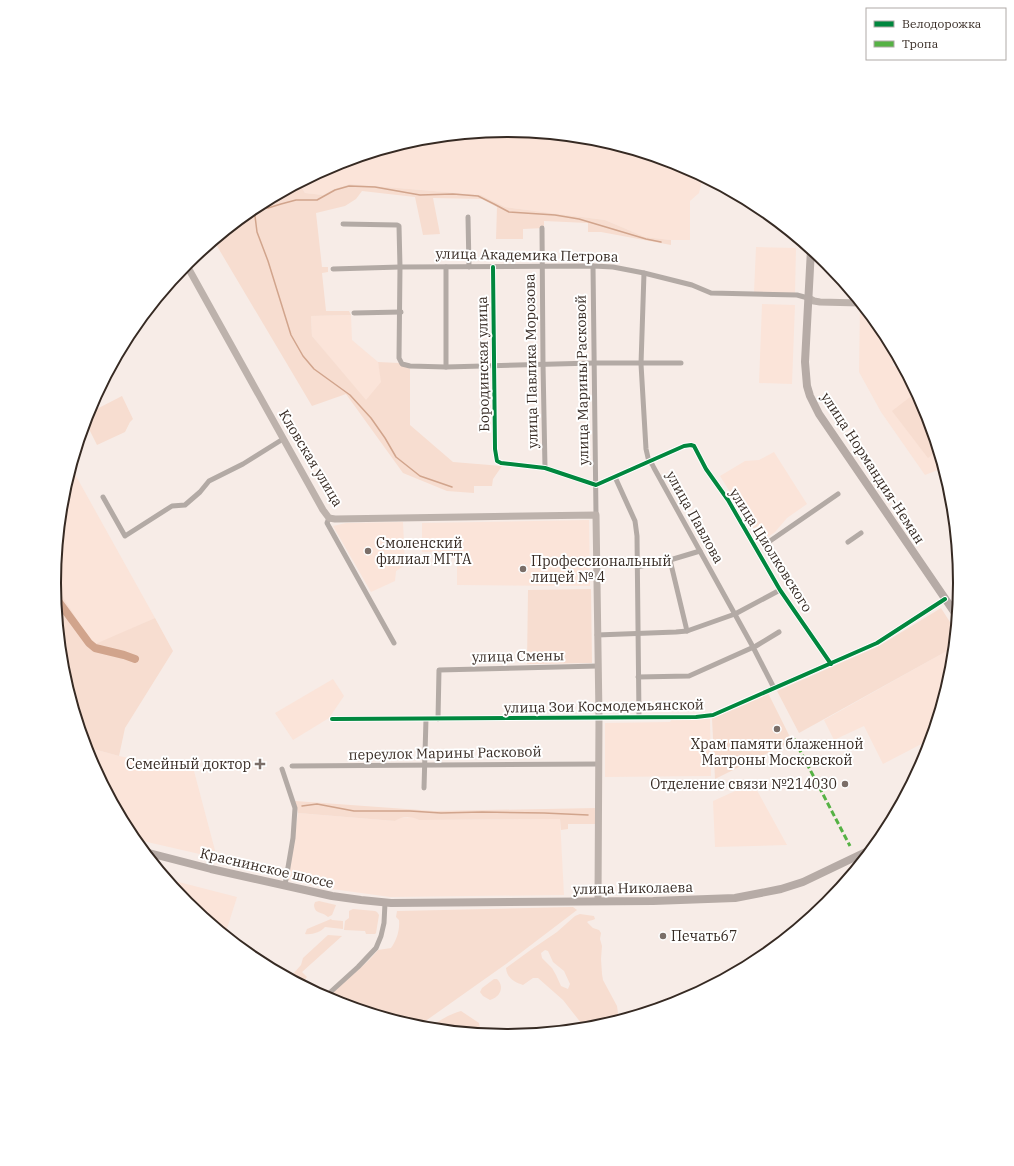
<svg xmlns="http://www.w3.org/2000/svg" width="1014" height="1166" font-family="'IBM Plex Serif',serif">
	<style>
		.built { fill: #fbe4d9 }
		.green { fill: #f7ddd0; fill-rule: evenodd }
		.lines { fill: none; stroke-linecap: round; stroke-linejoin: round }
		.stream { stroke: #d1a48c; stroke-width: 1.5 }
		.river { stroke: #d1a48c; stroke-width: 8 }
		.street { stroke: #b3aaa5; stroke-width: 5 }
		.secondary { stroke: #bdb2ac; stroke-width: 7 }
		.primary { stroke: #b6aba6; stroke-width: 8 }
		.quiet { stroke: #56b245; stroke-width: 3; stroke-dasharray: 6 3; stroke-linecap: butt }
		.cycleway-casing { stroke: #fff; stroke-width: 6 }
		.cycleway { stroke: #00873e; stroke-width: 4 }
		.poi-dot { fill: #7a6e68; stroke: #fff; stroke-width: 1.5 }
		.labels { text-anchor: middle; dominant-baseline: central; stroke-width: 4; stroke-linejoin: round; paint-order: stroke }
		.street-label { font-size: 14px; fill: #362a23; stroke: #fff }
		.poi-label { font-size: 14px; fill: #362a23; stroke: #fff; text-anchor: start }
		.rim { fill: none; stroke: #362a23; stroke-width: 2 }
	</style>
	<rect width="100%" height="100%" fill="#f7ece7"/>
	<g class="built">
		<polygon points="438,137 577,141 578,137 596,139 681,165 703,177 699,193 690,201 690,240 671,240 645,237 605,220 505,207 481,195 350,184 334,189 323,195 305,193 299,183 334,164 419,139"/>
		<polygon points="756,247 796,248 795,294 754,292"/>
		<polygon points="762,304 795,305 792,384 759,383"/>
		<polygon points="860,305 862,305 884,332 894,350 893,366 903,367 926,410 943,468 925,475 881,412 859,372"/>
		<polygon points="351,315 352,340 378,362 382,382 366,401 312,336 311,316"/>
		<polygon points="774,452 807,504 787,518 775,532 761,542 720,476 745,461 759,460"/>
		<polygon points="71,467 155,618 93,646 54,583 63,494"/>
		<polygon points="589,520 590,586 457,585 457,552 422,552 422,523"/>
		<polygon points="403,522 405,565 396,571 395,581 371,592 333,526 346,523"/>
		<polygon points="950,649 953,653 951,672 931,739 883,764 864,726 834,740 824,720"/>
		<polygon points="333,679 344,696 329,718 293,740 275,713"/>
		<polygon points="672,719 710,719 711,776 605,777 605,723 670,722"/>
		<polygon points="86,747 119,756 194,771 217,858 134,839 130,834 88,756"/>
		<polygon points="753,783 787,845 715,847 713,801"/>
		<polygon points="298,813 395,821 399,818 413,817 419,820 560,819 564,895 390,897 325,888 288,880"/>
		<polygon points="167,879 237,897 225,935 187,903"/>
	</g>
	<g class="green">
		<polygon points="507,130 573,137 573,141 470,138 470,134"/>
		<polygon points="299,183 305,193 323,195 334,189 350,184 481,195 505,207 605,220 645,237 671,240 671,245 601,232 588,232 588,223 544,221 544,228 523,229 523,239 496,239 497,207 482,199 433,198 440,234 423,235 415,197 362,191 356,199 345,206 316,213 322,267 328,267 328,272 322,273 326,311 349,311 351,315 311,316 312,336 366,400 381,382 378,362 399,363 410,369 410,425 453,462 502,466 493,479 492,486 474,486 474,493 447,491 403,473 346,394 312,406 214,241 256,206"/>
		<polygon points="914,394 926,410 938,450 928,458 892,411"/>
		<polygon points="122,396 133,419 130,422 125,432 97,445 85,421 87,414"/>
		<polygon points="54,583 93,645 155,618 173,651 125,728 119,756 86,747 63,671"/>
		<polygon points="591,589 592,663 527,664 528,590"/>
		<polygon points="941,608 955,630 954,647 799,733 777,691 879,646"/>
		<polygon points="768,693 792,741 715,779 712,718"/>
		<path d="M295,801L434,811L596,808L597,824H568V829L561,830L560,819L419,820C411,816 402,816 395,821L298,813Z"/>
		<path d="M319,901L336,905L332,915L328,917C322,911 315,915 314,905L315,902Z"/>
		<path d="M573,907L577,910L506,964L417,1027L379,1015L377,1012C364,1013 338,1004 327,998L369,960L378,950L391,948C397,940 400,929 399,920L396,917L397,911H399Z"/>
		<polygon points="353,909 375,911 377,912 379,915 376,933 375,934 366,934 365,931 344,930 345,921 349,918 349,911"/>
		<path d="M580,914L594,916L595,919C592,921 589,920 587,922L593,928L599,930L601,933L600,939L602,946L601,959L602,974L603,980L617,1006L619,1020L595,1027L585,1028L563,1000L538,978H533L523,985C514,982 507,978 506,968L532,949L557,932L575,916ZM545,950L548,951L553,962L564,971L570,984L568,989L561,986L556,975L552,968L542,958L541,953Z"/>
		<path d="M331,919L332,920L343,921V929L325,927C321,932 312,935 305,934L307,929Z"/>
		<polygon points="328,935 342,936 302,972 307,977 302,983 293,974 301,965 303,958"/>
		<path d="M494,979H497C505,987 500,997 490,1000L483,996L480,992L482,988Z"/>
		<path d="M461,1011L479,1023L480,1028L476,1033L429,1028C438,1021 450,1014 461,1011Z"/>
	</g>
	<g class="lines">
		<g class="stream">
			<polyline points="255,207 268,208 281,204 296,200 317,200 335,190 349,186 375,187 420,195 453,194 478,196 494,204 509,212 555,215 579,219 646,239 661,242"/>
			<polyline points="254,208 257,232 268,261 291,335 303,356 314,369 350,395 371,418 385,438 396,457 420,476 452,487"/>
			<polyline points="302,806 317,804 354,811 410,811 441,813 482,812 544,813 588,815"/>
		</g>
		<polyline class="river" points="56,598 89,643 95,648 124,655 135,659"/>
		<g class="street">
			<polyline points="468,217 469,267"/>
			<polyline points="343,224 397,225 399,226 400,267 399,358 402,364 410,366 446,367 594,363 681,363"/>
			<polyline points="542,228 543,364 545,468"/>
			<polyline points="593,266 596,515"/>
			<polyline points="446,267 446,367"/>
			<polyline points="493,267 495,449 497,461 501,463 545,468 596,485 684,446 691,445 694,446 706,469 728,500 780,590 831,664"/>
			<polyline points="333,269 400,267 593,266 613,267 644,273 692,285 711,293 797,295 808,298"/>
			<polyline points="644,273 641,364 646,449 649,462 652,464 654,468 753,647 774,688"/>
			<polyline points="354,313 401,312"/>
			<polyline points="615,477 635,521 637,536 639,717"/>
			<polyline points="103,497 125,536 172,506 185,505 200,492 209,481 243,464 283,439"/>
			<polyline points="329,518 327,523 394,643"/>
			<polyline points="770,541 838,494"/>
			<polyline points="848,542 861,533"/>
			<polyline points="670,560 687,631"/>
			<polyline points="637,567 670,560 700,551"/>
			<polyline points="597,635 676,632 687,631 735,614 780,590"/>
			<polyline points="638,677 689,676 756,646 779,632"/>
			<polyline points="332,719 696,717 713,715 877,643 945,599"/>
			<polyline points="438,719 439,670 598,666"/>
			<polyline points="292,766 599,764"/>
			<polyline points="282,769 295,808 293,838 285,885"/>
			<polyline points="424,788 426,719"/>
			<polyline points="325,997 358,967 376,948 381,936 384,923 385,903"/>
		</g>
		<g class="secondary">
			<polyline points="186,264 323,510 329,518 335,519 596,515 599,717 598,901"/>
			<polyline points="808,298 814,301 820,302 860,303"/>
		</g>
		<g class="primary">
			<polyline points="811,249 805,362 807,386 810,396 819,414 957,616"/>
			<polyline points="145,852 211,869 332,896 361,900 391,903 653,901 735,898 781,889 803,882 872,849"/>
		</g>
		<polyline class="quiet" points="794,739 850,846"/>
		<g class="cycleway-casing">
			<g id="cycleway">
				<polyline points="493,267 495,449 497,461 501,463 545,468 596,485 684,446 691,445 694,446 706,469 728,500 780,590 831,664"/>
				<polyline points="332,719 696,717 713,715 877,643 945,599"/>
			</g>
		</g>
		<use href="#cycleway" class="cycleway"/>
	</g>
	<g class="poi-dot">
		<circle cx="368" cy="551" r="4"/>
		<circle cx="523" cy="569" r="4"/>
		<circle cx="777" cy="729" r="4"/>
		<path d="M258 758h4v4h4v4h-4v4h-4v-4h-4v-4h4z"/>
		<circle cx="845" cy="784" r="4"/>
		<circle cx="663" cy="936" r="4"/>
	</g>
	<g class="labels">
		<g class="street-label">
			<text transform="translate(527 255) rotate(1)">улица Академика Петрова</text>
			<text transform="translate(531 361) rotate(-91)">улица Павлика Морозова</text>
			<text transform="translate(483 364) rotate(-91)">Бородинская улица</text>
			<text transform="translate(582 380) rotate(-91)">улица Марины Расковой</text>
			<text transform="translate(311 458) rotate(59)">Кловская улица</text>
			<text transform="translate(873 468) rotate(57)">улица Нормандия-Неман</text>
			<text transform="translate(695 517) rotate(61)">улица Павлова</text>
			<text transform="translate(771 550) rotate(58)">улица Циолковского</text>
			<text transform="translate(518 656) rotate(-1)">улица Смены</text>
			<text transform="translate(604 706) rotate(-1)">улица Зои Космодемьянской</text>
			<text transform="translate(445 753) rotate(-1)">переулок Марины Расковой</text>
			<text transform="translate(267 868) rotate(13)">Краснинское шоссе</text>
			<text transform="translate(633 888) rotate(-1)">улица Николаева</text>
		</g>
		<g class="poi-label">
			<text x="376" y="543">Смоленский<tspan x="376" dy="16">филиал МГТА</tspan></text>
			<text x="531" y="561">Профессиональный<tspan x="531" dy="16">лицей № 4</tspan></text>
			<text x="777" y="744" text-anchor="middle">Храм памяти блаженной<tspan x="777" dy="16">Матроны Московской</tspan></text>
			<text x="251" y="764" text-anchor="end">Семейный доктор</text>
			<text x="837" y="784" text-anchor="end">Отделение связи №214030</text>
			<text x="671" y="936">Печать67</text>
		</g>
	</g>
	<path d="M0 0H1014V1166H0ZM61 583a446 446 0 1 1 892 0a446 446 0 1 1-892 0Z" fill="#fff" fill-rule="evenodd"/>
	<path class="rim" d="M61 583a446 446 0 1 1 892 0a446 446 0 1 1-892 0Z"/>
	<rect x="866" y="8" width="140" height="52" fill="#ffffff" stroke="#afaaa7"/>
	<rect x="874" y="21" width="20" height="6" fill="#00873e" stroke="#afaaa7"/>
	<text x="902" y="28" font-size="12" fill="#362a23">Велодорожка</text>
	<rect x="874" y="41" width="20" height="6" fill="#56b245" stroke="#afaaa7"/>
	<text x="902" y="48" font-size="12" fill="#362a23">Тропа</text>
</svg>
